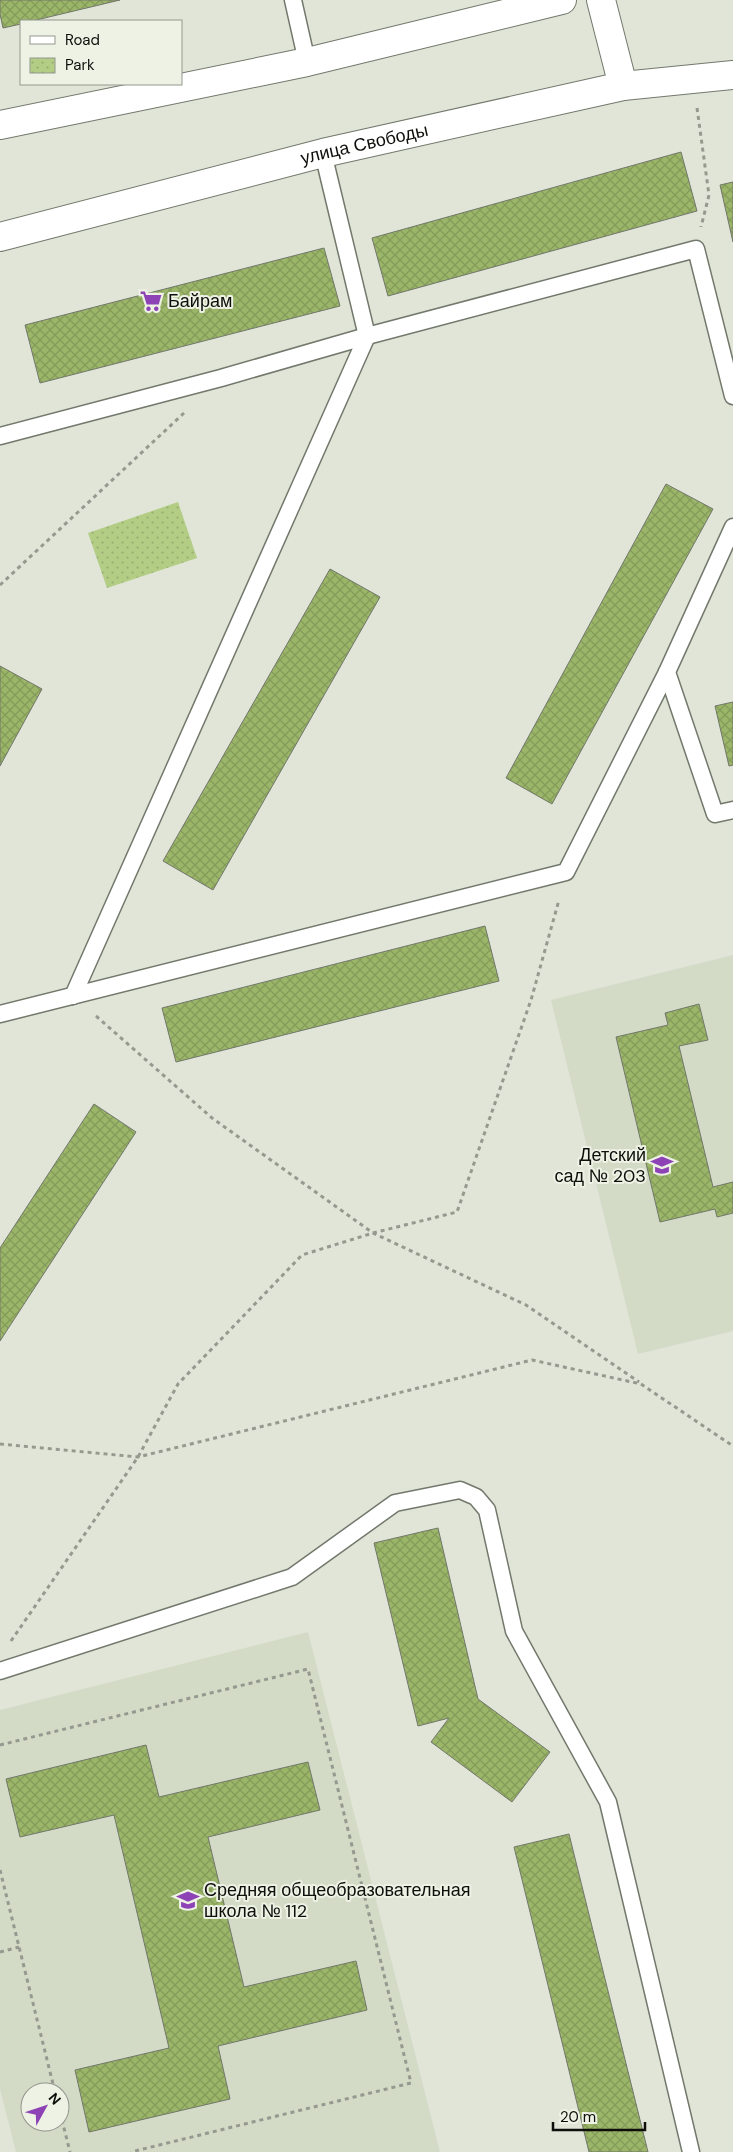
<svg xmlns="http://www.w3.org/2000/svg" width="733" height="2152" font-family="'DM Sans',sans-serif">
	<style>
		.built { fill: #d3dbc7; fill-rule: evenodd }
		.park { fill: url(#park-dots) }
		.building { fill: url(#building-cross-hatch); stroke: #72776b }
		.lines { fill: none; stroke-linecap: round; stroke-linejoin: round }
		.lane-casing { stroke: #73786c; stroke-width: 19 }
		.secondary-casing { stroke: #73786c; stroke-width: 30 }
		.path { stroke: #95998f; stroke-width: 3; stroke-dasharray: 4 4; stroke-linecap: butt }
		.lane { stroke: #fff; stroke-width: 16 }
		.secondary { stroke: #fff; stroke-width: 28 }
		.labels { text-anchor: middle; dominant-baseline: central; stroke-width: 4; stroke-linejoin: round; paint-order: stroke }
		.street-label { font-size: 18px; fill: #0e0f0b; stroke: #edf2e5 }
		.poi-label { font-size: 18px; fill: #0e0f0b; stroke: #edf2e5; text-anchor: start }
	</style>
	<defs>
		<pattern id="park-dots" width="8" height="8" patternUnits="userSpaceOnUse" patternTransform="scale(1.25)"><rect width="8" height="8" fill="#b3cd85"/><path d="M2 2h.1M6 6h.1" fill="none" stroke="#99af72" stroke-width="1.8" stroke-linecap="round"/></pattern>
		<pattern id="building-cross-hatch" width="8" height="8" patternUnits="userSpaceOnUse" patternTransform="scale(1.25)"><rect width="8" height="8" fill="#9bb669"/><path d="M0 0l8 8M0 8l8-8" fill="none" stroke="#849b5a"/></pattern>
	</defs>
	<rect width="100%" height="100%" fill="#e0e5d8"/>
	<g class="built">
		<polygon points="733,955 733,1331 638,1354 551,1000"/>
		<path d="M308,1632L440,2152H16L0,2089V1710ZM30,2092H60V2122H30Z"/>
	</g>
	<polygon class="park" points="178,502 197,558 107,588 88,533"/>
	<g class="building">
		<polygon points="0,0 120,0 32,21 21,21 21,24 3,28 0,14"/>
		<polygon points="681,152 697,211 388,296 372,238"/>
		<polygon points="733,182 733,242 720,185"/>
		<polygon points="324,248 340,306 40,383 25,325"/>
		<polygon points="666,484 713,509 552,804 506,778"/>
		<polygon points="330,569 380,597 213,890 163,861"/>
		<polygon points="0,666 42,689 0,766"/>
		<polygon points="733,702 733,765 729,766 715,706"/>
		<polygon points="485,926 499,981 176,1062 162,1008"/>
		<polygon points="699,1004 708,1040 679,1046 713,1187 733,1182 733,1213 717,1217 715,1209 660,1222 616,1037 668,1025 665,1013"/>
		<polygon points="94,1104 136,1132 0,1341 0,1248"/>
		<polygon points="438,1528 478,1699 550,1752 512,1802 431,1742 449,1718 418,1726 374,1543"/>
		<polygon points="146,1745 159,1797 308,1762 320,1810 208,1837 244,1987 356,1961 367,2010 218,2046 230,2099 89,2132 75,2070 169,2048 114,1815 20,1837 6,1779"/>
		<polygon points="569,1834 648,2152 589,2152 514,1847"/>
	</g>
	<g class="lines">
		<g class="lane-casing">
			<g id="lane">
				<polyline points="293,0 307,62"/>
				<polyline points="323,153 367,336 696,249 733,396"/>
				<polyline points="0,436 221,378 367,336 73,996"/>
				<polyline points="733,527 667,672 715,814 733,810"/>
				<polyline points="0,1014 566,872 667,672"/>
				<polyline points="0,1671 292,1577 395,1503 460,1490 476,1497 487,1510 514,1631 608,1802 691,2152"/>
			</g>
		</g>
		<g class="secondary-casing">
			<g id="secondary">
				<polyline points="601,0 623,86"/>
				<polyline points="0,125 307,62 562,0"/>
				<path id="s1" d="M0,237L323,153L623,86L733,75"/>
			</g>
		</g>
		<g class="path">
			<polyline points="697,108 709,195 701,227"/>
			<polyline points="0,585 184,413"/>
			<polyline points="96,1016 212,1118 373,1233 526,1305 639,1382"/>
			<polyline points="0,1444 138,1457 532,1360 641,1384 733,1446"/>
			<polyline points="11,1641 138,1457 178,1384 302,1255 373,1233 457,1212 531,1000 559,900"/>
			<polyline points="0,1745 308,1669 411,2083 131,2152"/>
			<polyline points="0,1870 55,2092"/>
			<polyline points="0,1952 19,1947"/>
			<polyline points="60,2112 70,2152"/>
		</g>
		<use href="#lane" class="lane"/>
		<use href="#secondary" class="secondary"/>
	</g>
	<defs>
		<g id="supermarket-bare" transform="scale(1.725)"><path d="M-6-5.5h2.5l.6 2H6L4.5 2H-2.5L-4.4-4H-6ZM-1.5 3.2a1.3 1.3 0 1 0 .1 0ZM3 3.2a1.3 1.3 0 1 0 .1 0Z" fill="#8d43b5" stroke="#edf2e5" stroke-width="2.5" paint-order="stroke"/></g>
		<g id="school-bare" transform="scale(1.725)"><path d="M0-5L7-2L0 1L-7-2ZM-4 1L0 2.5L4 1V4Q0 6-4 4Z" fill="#8d43b5" stroke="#edf2e5" stroke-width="2.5" paint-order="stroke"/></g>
	</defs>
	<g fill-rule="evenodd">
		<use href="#supermarket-bare" x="151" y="301"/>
		<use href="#school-bare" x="662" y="1165"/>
		<use href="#school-bare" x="188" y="1900"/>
	</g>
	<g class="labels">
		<g class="street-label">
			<text stroke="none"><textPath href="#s1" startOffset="376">улица Свободы</textPath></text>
		</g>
		<g class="poi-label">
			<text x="168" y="301">Байрам</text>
			<text x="646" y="1155" text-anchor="end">Детский<tspan x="646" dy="21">сад № 203</tspan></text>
			<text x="204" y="1890">Средняя общеобразовательная<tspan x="204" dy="21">школа № 112</tspan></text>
		</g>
	</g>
	<rect x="20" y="20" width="162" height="65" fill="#edf2e5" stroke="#94978e"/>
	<rect x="30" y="36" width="25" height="8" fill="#ffffff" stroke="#94978e"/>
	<text x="65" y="45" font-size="15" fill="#0e0f0b">Road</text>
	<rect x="30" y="58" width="25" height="15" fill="url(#park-dots)" stroke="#94978e"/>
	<text x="65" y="70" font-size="15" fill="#0e0f0b">Park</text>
	<g transform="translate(45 2107) rotate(50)"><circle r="24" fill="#edf2e5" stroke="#94978e"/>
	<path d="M0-4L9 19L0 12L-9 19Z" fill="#8d43b5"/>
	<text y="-8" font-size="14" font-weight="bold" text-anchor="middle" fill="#0e0f0b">N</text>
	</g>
	<path d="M553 2122v8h92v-8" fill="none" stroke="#0e0f0b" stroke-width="2.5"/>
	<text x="560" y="2122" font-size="15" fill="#0e0f0b" stroke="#edf2e5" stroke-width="4" paint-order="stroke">20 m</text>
</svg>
